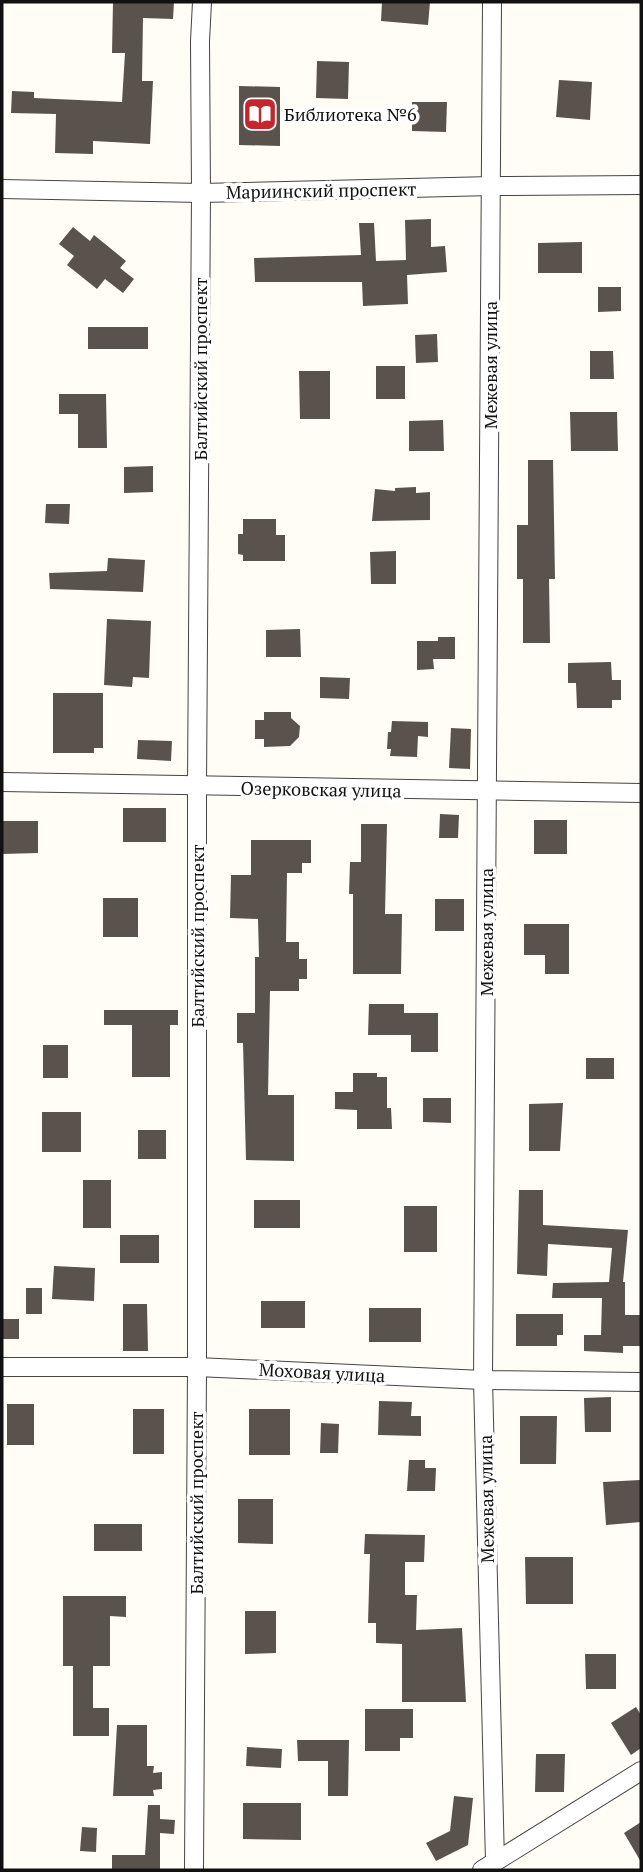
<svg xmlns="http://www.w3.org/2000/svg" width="643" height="1872" font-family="'PT Serif',serif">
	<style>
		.building { fill: #5a524d }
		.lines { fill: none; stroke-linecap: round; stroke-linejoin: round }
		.minor-casing { stroke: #444; stroke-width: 20 }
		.minor { stroke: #fff; stroke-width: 18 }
		.labels { text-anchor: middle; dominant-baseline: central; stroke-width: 7; stroke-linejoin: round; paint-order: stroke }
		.poi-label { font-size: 18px; fill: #111; stroke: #fff; text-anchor: start }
		.street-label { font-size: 18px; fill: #111; stroke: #fff }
	</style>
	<rect width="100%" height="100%" fill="#fffdf5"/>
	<g class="building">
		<polygon points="113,2 174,2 173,19 143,18 142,81 153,81 150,144 93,141 93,154 55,153 56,114 11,113 12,91 34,92 34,98 122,102 125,53 112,53"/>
		<polygon points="382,2 430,2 428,25 381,21"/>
		<polygon points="317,61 349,62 348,99 316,98"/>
		<polygon points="559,80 592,82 590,120 556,117"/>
		<polygon points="239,86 280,87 280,146 239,145"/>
		<polygon points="412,102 447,102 446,132 412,131"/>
		<polygon points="431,219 431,247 445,246 447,272 407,275 408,304 363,306 362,282 255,282 254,258 361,255 359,223 374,223 376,261 406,260 405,220"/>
		<polygon points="73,227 90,241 94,235 126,261 120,268 134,279 123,293 105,279 97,289 67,265 74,256 59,244"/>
		<polygon points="582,242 582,273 538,273 538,243"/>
		<polygon points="598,287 621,287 621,311 598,312"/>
		<rect x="88" y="327" width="60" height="22"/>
		<polygon points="437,334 438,362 416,363 415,335"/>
		<polygon points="590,351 613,351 614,379 590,379"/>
		<rect x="376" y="366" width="29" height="33"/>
		<polygon points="299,371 330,371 330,419 300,419"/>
		<polygon points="59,394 106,394 107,448 78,448 78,414 59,414"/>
		<polygon points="570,412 617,412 618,451 571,451"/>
		<polygon points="443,420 444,451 409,451 409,421"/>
		<polygon points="528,460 553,460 555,579 549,579 550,643 523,643 523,579 517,579 517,525 528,525"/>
		<polygon points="153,466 153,492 124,493 124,467"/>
		<polygon points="416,487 416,493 430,492 430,520 372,521 375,489 395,491 395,488"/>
		<polygon points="46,504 70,504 69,524 45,523"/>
		<polygon points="243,519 276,519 276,535 285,535 285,561 243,561 243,555 238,554 238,534 243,534"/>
		<polygon points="396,551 396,584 371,584 370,552"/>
		<polygon points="108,558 145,560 143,592 50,589 49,573 107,571"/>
		<polygon points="107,619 151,621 149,678 133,677 132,687 104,685"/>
		<polygon points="300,629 301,657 266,657 266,630"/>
		<polygon points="438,637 455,637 455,659 433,659 434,669 417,670 417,641 438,641"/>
		<polygon points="611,662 612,680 621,680 621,700 612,700 612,708 577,708 576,683 568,683 568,663"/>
		<polygon points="320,677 350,678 349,699 320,698"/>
		<polygon points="53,693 103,693 103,748 94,748 94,753 53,753"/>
		<polygon points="264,712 291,712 291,718 300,726 299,737 290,746 264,747 264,739 255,739 255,720 264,720"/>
		<polygon points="392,721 428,722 428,737 418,736 417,757 390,756 391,749 387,749 388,732 391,732"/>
		<polygon points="451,728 471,729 470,769 449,768"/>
		<polygon points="138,740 172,741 171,761 137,759"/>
		<rect x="123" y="808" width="43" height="34"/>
		<polygon points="440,814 459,815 458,838 439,838"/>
		<rect x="534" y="820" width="33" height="34"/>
		<polygon points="2,821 38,821 38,853 2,854"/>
		<polygon points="361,824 387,824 385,914 402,914 401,974 353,974 353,894 349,894 350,862 361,862"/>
		<polygon points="251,840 311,840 311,863 302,863 302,873 287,873 286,942 299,942 299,959 307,959 307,979 299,979 299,991 270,991 268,1095 294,1095 294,1161 246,1160 243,1043 237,1043 237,1013 255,1013 255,957 259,957 258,919 230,918 231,875 251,875"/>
		<rect x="103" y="898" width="35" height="39"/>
		<rect x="435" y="899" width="29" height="32"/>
		<polygon points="524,924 569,924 569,974 545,974 545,955 524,955"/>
		<polygon points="369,1004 404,1004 404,1013 438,1013 438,1052 411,1052 411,1035 368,1035"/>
		<polygon points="104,1010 178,1010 178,1025 170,1025 170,1077 132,1077 132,1025 104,1025"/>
		<rect x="43" y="1045" width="25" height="33"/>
		<rect x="586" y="1058" width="28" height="21"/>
		<polygon points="353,1073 377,1073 377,1077 387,1077 387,1108 391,1108 392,1129 357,1129 357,1110 335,1109 335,1092 353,1092"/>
		<polygon points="423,1098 451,1098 451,1123 423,1122"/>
		<polygon points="563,1103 560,1151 529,1151 529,1104"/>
		<rect x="42" y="1112" width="39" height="40"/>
		<rect x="138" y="1130" width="28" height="29"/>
		<rect x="83" y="1180" width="28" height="48"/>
		<polygon points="519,1190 543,1190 543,1225 628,1230 623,1282 625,1282 625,1315 641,1315 641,1346 623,1346 623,1353 584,1351 584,1335 601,1335 602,1298 552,1298 553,1283 609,1282 612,1248 548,1244 547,1276 517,1274"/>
		<rect x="254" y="1200" width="46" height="28"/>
		<rect x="404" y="1206" width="33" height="46"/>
		<rect x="120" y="1235" width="39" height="28"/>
		<polygon points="54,1266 95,1268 94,1301 52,1299"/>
		<rect x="26" y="1288" width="16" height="26"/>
		<rect x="261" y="1301" width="44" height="27"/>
		<polygon points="123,1304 147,1304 148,1351 123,1351"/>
		<rect x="369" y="1308" width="52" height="34"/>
		<polygon points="516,1314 563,1314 563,1335 557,1335 557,1346 516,1346"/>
		<rect x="2" y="1319" width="17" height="20"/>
		<polygon points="611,1397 611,1432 585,1432 584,1398"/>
		<polygon points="379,1401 412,1402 411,1416 421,1416 421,1436 378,1435"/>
		<rect x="7" y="1404" width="27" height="41"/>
		<rect x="133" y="1409" width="31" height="45"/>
		<rect x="249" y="1409" width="41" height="46"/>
		<polygon points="520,1416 557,1416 556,1464 520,1464"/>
		<polygon points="321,1423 339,1424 338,1453 320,1453"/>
		<polygon points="409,1460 425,1460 425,1468 436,1468 435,1491 407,1491"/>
		<polygon points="640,1480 641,1522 606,1525 603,1482"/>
		<polygon points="238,1499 273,1499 273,1544 238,1543"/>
		<rect x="94" y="1524" width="48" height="27"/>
		<polygon points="365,1534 425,1535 424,1562 405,1562 405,1595 417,1595 416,1630 462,1628 466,1702 402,1702 402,1644 376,1643 376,1623 368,1623 370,1554 364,1554"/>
		<polygon points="525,1557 573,1557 573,1604 526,1604"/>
		<polygon points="63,1596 126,1596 126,1617 110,1616 110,1666 93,1666 93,1708 109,1708 109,1736 73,1736 73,1666 63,1666"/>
		<polygon points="245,1611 276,1611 276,1653 245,1654"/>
		<polygon points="585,1654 616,1654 616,1689 586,1689"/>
		<polygon points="636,1707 641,1715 641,1748 631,1755 611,1723"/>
		<polygon points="365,1709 413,1709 413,1738 400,1738 400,1751 365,1751"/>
		<polygon points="117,1725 147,1725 147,1766 154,1766 153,1773 162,1772 162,1789 153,1790 154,1796 113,1796"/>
		<polygon points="297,1740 349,1740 348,1796 328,1796 328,1761 298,1761"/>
		<polygon points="247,1747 282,1749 281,1768 246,1766"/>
		<polygon points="536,1754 565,1754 564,1792 535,1792"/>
		<polygon points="454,1796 473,1798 468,1845 436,1861 426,1843 450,1831"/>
		<polygon points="243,1803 301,1803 301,1840 243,1839"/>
		<polygon points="148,1805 160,1805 160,1819 175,1820 174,1834 160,1833 160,1870 112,1870 112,1855 145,1855"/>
		<polygon points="641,1822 641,1862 624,1833"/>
		<polygon points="82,1827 97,1828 96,1852 80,1851"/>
	</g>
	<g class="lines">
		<g class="minor-casing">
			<g id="minor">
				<polyline points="492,2 483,1380 495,1862"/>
				<polyline points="2,189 201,193 492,186 641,185"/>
				<polyline points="2,782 641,793"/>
				<polyline points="2,1367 197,1367 483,1380 641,1382"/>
				<polyline points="194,1870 197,1367 197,786 201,193 200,41 202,2"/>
				<polyline points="482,1870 641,1771"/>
			</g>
		</g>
		<use href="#minor" class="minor"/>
	</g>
	<defs>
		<g id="library-square" transform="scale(1.75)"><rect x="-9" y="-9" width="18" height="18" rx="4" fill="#c4262e" stroke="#fff"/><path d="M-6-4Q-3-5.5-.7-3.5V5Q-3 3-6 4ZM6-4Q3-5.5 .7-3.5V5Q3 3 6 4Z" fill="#fff"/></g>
	</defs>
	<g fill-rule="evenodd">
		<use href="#library-square" x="260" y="114"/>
	</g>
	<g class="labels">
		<g class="poi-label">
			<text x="284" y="114">Библиотека №6</text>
		</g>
		<g class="street-label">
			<text transform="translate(321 190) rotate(-1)">Мариинский проспект</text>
			<text transform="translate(490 365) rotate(-90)">Межевая улица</text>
			<text transform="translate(200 369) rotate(-90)">Балтийский проспект</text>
			<text transform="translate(321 789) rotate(1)">Озерковская улица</text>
			<text transform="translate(486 932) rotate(-90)">Межевая улица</text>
			<text transform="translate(197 936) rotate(-90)">Балтийский проспект</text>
			<text transform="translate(322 1372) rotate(3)">Моховая улица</text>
			<text transform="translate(486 1499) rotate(-91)">Межевая улица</text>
			<text transform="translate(196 1503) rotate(-90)">Балтийский проспект</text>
		</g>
	</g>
	<rect width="643" height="1872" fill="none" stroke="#111111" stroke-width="7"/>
</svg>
